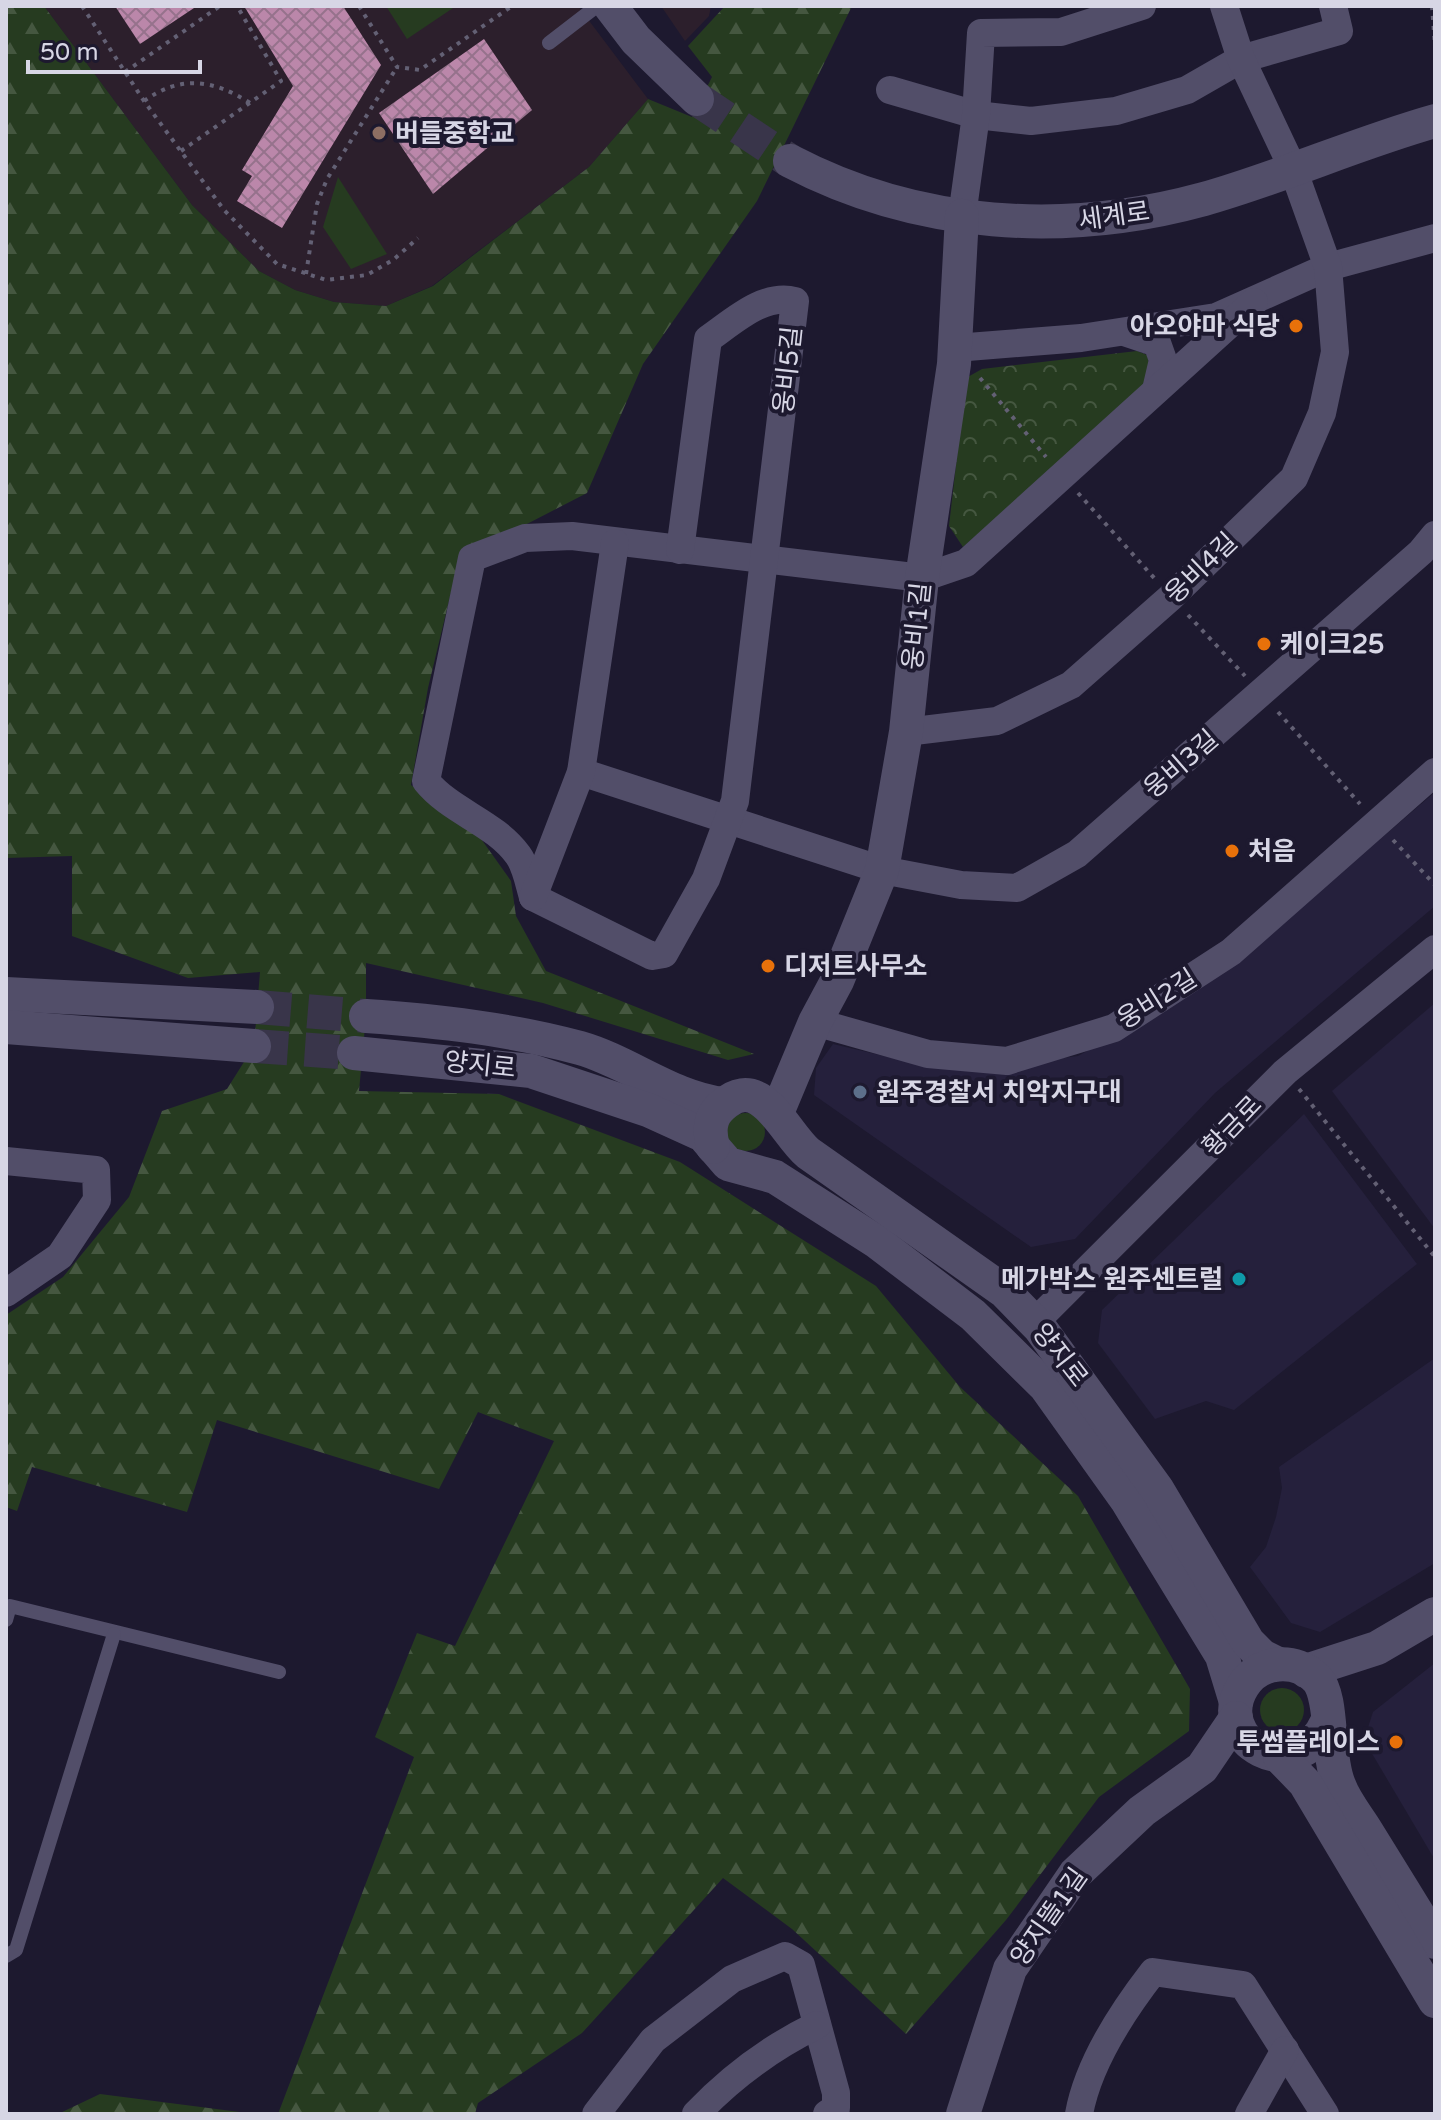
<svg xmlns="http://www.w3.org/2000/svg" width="1441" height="2120" font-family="'Varela Round','Noto Sans KR',sans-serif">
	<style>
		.built { fill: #25203c }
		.education { fill: #2c1f2c }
		.grass { fill: #263b20 }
		.forest { fill: url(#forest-firs) }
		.park { fill: url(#park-crowns) }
		.building { fill: url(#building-cross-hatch) }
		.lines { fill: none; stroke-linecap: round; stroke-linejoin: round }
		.tertiary-tunnel { stroke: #39354a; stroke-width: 34; stroke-dasharray: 34 17; stroke-linecap: butt }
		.path { stroke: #636074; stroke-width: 4; stroke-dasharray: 4 6; stroke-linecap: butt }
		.service { stroke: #524e69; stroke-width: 14 }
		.minor { stroke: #524e69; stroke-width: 28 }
		.tertiary { stroke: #524e69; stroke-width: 34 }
		.education-dot { fill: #8d6e63; stroke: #1d192f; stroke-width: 3 }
		.food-dot { fill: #e8710a; stroke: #1d192f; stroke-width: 3 }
		.service-dot { fill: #5c6f8a; stroke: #1d192f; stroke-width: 3 }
		.culture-dot { fill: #0f9aa8; stroke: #1d192f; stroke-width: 3 }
		.labels { text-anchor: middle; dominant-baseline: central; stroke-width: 8; stroke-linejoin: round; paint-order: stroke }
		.poi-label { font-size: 26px; font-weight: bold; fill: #d7d6e5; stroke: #1d192f; text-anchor: start }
		.street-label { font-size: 26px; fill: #d7d6e5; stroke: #1d192f }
	</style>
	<defs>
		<pattern id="forest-firs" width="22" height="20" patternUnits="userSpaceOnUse" patternTransform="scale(2)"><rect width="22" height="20" fill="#263b20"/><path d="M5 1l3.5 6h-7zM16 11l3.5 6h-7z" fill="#455740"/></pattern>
		<pattern id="park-crowns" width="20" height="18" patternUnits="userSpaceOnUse" patternTransform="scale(2)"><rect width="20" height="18" fill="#263b20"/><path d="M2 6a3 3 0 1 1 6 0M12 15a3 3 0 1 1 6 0" fill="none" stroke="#455740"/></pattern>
		<pattern id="building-cross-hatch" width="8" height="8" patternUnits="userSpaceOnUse" patternTransform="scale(2)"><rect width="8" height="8" fill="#bb87aa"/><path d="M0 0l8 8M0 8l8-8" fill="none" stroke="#96728c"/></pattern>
	</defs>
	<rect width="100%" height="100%" fill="#1d192f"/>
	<g class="built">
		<polygon points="1435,792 1435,906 1215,1093 1075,1239 1031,1247 814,1095 816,1068 833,1044 897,1059 973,1069 1078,1056 1183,998 1309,900"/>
		<polygon points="1435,1003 1435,1229 1332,1091"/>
		<polygon points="1304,1114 1417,1264 1234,1410 1206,1401 1155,1419 1098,1343 1102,1310"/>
		<polygon points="1435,1358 1435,1563 1320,1632 1291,1623 1250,1567 1266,1547 1276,1517 1282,1488 1279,1467"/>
		<polygon points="1435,1663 1435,1860 1364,1740 1373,1712"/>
	</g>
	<g class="education">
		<polygon points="44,6 578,6 648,99 589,167 432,286 386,306 334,302 295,290 259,271 192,205"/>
		<polygon points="661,6 711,6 709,16 685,41"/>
	</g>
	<g class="grass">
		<polygon points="386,6 456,6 407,39"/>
		<polygon points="338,177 387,254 351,269 323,227"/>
		<circle cx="746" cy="1132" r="19"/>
		<circle cx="1282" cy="1710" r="22"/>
	</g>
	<g class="forest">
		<polygon points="6,6 44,6 192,205 259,271 295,290 334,302 386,306 433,286 589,167 648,99 692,117 712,77 688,46 725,6 852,6 757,201 643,364 587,493 459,559 428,688 411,785 479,836 511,881 516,916 546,971 754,1054 728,1060 543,1003 366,963 366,1016 359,1091 499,1094 680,1162 876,1286 960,1387 1078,1496 1190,1689 1189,1731 1099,1797 1006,1920 906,2034 792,1929 723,1878 582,2033 478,2103 475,2114 278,2114 414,1757 375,1737 417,1633 455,1646 554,1441 478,1412 439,1489 217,1420 187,1512 32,1467 17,1511 6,1507 6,1315 63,1277 129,1197 162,1111 227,1089 254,1046 260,972 188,978 72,936 72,856 6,858"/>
		<polygon points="100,2094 255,2114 58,2114"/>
	</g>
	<polygon class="park" points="1137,351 1147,355 1152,374 1141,393 963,547 949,526 966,378 982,369"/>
	<g class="building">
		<polygon points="115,6 197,6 140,44"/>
		<polygon points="244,6 343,6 381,65 282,228 237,201 252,176 242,170 293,86"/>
		<polygon points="484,39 532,110 433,194 379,113"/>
	</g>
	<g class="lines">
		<g class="tertiary-tunnel">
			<polyline points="697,99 790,161"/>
			<polyline points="257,1007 366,1016"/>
			<polyline points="254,1046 354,1053"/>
		</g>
		<g class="path">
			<polyline points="82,6 144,101 224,210 277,264 326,280 367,275 393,260 418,238"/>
			<polyline points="359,6 397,67 420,70 512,6"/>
			<polyline points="1432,6 1435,46"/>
			<polyline points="125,72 220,6"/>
			<path d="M144,101C180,75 213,79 250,103"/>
			<polyline points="181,151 281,81 237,6"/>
			<polyline points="306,274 317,204 327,179 397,67"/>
			<polyline points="980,378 1046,457"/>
			<polyline points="1078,493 1155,579"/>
			<polyline points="1188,615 1245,676"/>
			<polyline points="1278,712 1360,804"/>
			<polyline points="1393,840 1435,885"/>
			<polyline points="1299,1089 1435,1257"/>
		</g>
		<g class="service">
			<polyline points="549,43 597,6"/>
			<polyline points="6,1620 10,1606 279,1672"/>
			<polyline points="6,1956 16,1950 114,1634"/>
		</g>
		<g class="minor">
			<polyline points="890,90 976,115 1031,121 1116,111 1187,90 1241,59 1339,31 1333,6"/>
			<polyline points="962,216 976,115 981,33 1061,32 1142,6"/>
			<polyline points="1124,332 1157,343 1163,360 1156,390"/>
			<polyline points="955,348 1081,338 1216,317 1328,267 1435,238"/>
			<polyline points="906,732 997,721 1071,685 1171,597 1294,478 1322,413 1335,352 1328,267 1293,169 1241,59 1224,6"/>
			<polyline points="581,772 882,870 961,885 1017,888 1077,854 1421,552 1435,535"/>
			<path d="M533,897C529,884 526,866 518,855C494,822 451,812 426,781L472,558L525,538L572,536L922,578L966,563L1254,302"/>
			<path d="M533,897L652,956L664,954L706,879L735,801L795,301C763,293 734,321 708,339L680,550"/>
			<polyline points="533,897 581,772 615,543"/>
			<polyline points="815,1022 928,1054 1007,1061 1114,1028 1231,952 1435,772"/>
			<polyline points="6,1161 96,1170 97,1200 60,1256 6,1293"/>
			<polyline points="1041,1316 1285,1072 1435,949"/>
			<polyline points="596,2114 653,2040 732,1979 785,1956 801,1965 836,2093 836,2108 827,2114"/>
			<path d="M696,2114C732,2076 770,2048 817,2025"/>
			<path d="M1079,2114C1088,2064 1122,2012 1153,1972L1243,1985L1325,2114"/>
			<polyline points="1249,2114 1285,2050"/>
		</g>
		<g class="tertiary">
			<polyline points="610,6 636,40 697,99"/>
			<path d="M790,161C918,228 1065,237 1204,199C1282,177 1357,143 1435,121"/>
			<polyline points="6,994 257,1007"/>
			<path d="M366,1016C438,1021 510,1029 580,1048C629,1062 672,1098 723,1104"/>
			<polyline points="6,1027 254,1046"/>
			<polyline points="354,1053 531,1071 648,1110 703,1135 728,1164 775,1177 877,1242 973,1315 1046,1387 1126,1499 1222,1656 1236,1702"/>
			<polyline points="777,1113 815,1022 837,981 882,870 906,732 922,578 954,364 962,216"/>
			<path d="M713,1147C709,1132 709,1117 722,1106C761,1070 784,1133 808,1153L1004,1291L1040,1328L1157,1489L1248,1642L1262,1656L1278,1664"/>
			<polyline points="1306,1671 1377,1648 1435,1614"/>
			<path d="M1327,1722C1296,1791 1209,1740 1243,1686C1259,1660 1296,1657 1317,1679C1334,1698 1326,1755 1339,1785C1345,1802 1358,1817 1367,1832C1390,1869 1412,1905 1435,1942"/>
			<polyline points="1280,1757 1305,1783 1435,2001"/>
			<polyline points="963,2114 1010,1969 1075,1874 1142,1811 1202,1768 1236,1718"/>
		</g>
	</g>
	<circle class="education-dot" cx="379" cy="133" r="8"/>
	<g class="food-dot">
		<circle cx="1296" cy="326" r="8"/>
		<circle cx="1264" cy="644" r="8"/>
		<circle cx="1232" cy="851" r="8"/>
		<circle cx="768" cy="966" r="8"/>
		<circle cx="1396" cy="1742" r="8"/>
	</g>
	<circle class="service-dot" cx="860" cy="1092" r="8"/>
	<circle class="culture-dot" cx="1239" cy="1279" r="8"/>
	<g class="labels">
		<g class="poi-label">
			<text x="395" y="133">버들중학교</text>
			<text x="1280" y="326" text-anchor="end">아오야마 식당</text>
			<text x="1280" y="644">케이크25</text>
			<text x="1248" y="851">처음</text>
			<text x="784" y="966">디저트사무소</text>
			<text x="876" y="1092">원주경찰서 치악지구대</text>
			<text x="1223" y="1279" text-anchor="end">메가박스 원주센트럴</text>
			<text x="1380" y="1742" text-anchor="end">투썸플레이스</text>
		</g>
		<g class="street-label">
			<text transform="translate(1114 216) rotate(-8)">세계로</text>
			<text transform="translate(788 370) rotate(-84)">웅비5길</text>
			<text transform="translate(1201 568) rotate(-44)">웅비4길</text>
			<text transform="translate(917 626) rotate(-84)">웅비1길</text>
			<text transform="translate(1181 764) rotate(-41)">웅비3길</text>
			<text transform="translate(1157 999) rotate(-32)">웅비2길</text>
			<text transform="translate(480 1065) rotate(6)">양지로</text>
			<text transform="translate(1232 1126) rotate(-46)">황금로</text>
			<text transform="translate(1060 1355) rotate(52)">양지로</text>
			<text transform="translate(1049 1917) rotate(-55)">양지뜰1길</text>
		</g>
	</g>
	<rect width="1441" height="2120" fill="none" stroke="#d7d6e5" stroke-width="16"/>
	<path d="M28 60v12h172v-12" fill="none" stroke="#d7d6e5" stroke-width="4"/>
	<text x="40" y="60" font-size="24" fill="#d7d6e5" stroke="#1d192f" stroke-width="6" paint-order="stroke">50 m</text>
</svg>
